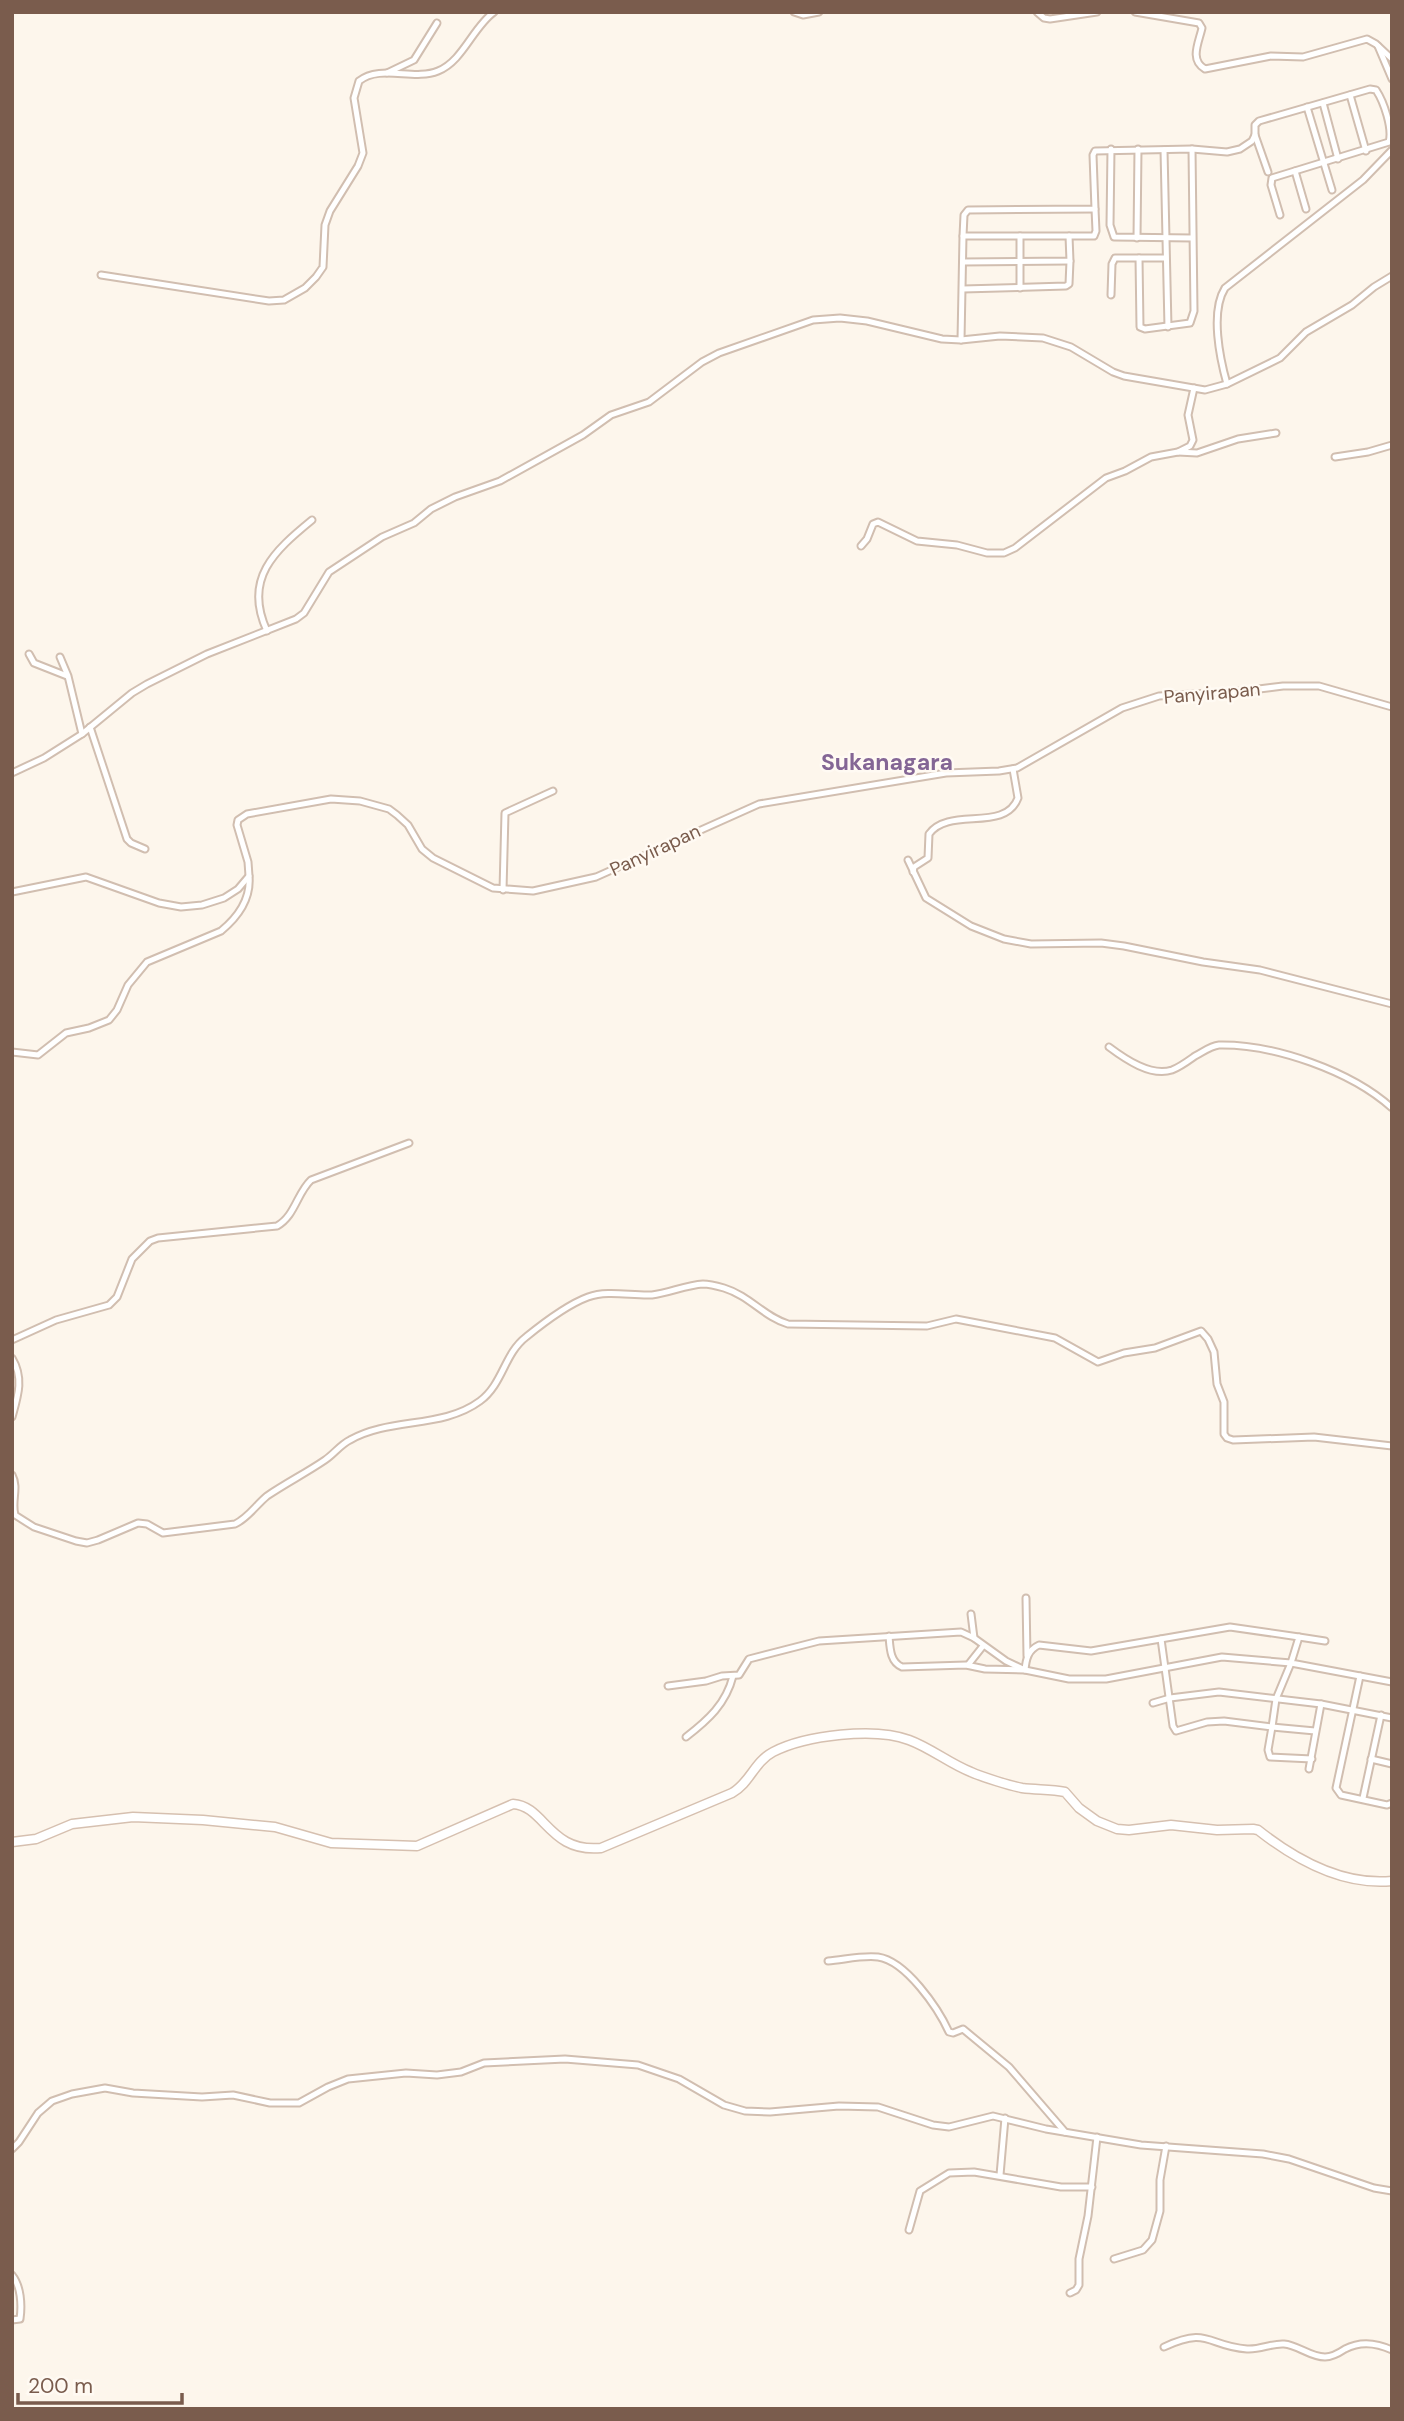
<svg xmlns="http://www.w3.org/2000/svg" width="1404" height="2421" font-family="'DM Sans',sans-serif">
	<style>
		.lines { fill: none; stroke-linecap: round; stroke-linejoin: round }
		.street-casing { stroke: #d1beb0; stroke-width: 9 }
		.secondary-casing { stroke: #d6c0b0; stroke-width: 11 }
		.street { stroke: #fff; stroke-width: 5 }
		.secondary { stroke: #fff; stroke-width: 8 }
		.labels { text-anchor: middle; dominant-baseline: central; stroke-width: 5; stroke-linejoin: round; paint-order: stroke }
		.street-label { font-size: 19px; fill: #7a5c4d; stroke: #fffaf3 }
		.quarter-label { font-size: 23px; font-weight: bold; fill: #846695; stroke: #fffaf3 }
	</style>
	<rect width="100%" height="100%" fill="#fdf6ec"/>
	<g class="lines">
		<g class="street-casing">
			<g id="street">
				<polyline points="794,12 803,15 819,12"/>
				<polyline points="1037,12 1044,18 1050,19 1097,12"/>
				<path d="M1135,12L1199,23L1202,28C1199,42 1189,60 1205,69L1271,56L1303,57L1367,39L1376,44L1392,59"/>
				<polyline points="1378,46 1392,79"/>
				<polyline points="387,73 414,60 437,23"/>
				<polyline points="1350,95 1366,151"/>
				<polyline points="1323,103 1338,159"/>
				<polyline points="1307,107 1332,190"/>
				<polyline points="1255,135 1268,172"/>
				<polyline points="1111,149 1110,225 1114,237 1192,238"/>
				<polyline points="1164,150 1168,327"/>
				<polyline points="1295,171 1306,209"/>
				<path d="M963,236L964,215L968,210L1095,209L1093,155L1095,151L1192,149L1227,152L1240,149L1252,141L1255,135V125L1259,121L1370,89L1376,90C1384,102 1393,129 1389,142L1272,178L1271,185L1280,215"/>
				<polyline points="1137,238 1138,149"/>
				<polyline points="1139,258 1140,327 1145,329 1190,323 1194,311 1192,149"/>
				<polyline points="963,262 1070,261 1069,236"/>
				<path d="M101,275L269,301L284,300L305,288L316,277L323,267L325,225L330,211L358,166L363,153L354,98L359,81C380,64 414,81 438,71C463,61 473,27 494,12"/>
				<polyline points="1020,288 1020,236"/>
				<polyline points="963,289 1066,286 1069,284 1070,261"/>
				<polyline points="1111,295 1112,264 1115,258 1165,258"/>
				<polyline points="961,340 963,236 1094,236 1096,231 1095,209"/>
				<path d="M1227,384C1220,359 1210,312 1225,288L1363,180L1392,150"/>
				<polyline points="1178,452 1197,453 1238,439 1276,433"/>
				<polyline points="1335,457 1368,452 1392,445"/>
				<polyline points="861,546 867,539 873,524 878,522 917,541 957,545 987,553 1004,553 1015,548 1106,478 1125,471 1151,457 1178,452 1190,446 1193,440 1188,415 1194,388"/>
				<path d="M267,631C243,579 274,551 312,520"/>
				<polyline points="29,654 34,663 67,676"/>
				<polyline points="60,657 68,676 82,734"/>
				<polyline points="90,727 127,839 131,843 145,849"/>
				<polyline points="12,773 44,758 82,734 132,693 147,684 207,654 296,619 304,613 329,572 382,537 414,523 431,509 455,497 500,481 583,435 611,415 649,402 702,362 719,353 813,320 840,318 867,321 942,339 961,340 1000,336 1043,338 1071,347 1113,372 1124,376 1205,390 1227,384 1280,358 1306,332 1352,305 1374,287 1392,276"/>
				<polyline points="908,860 926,898 971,926 1004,939 1031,944 1101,943 1124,946 1203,962 1260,970 1392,1004"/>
				<path d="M913,872L914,867L928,858L929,834C949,806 1005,833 1018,798L1013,769"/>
				<polyline points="503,890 505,813 553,791"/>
				<polyline points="12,892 86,877 159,903 181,907 202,905 224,898 238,889 249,876 248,862 237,825 238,820 247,814 331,799 360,801 389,809 397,815 408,825 422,849 433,858 493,888 533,891 596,877 759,804 946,773 999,771 1017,768 1122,708 1159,696 1243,691 1283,686 1319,686 1392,707"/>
				<path d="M1109,1047C1125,1059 1151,1077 1172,1070C1180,1067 1188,1061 1195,1056C1203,1052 1210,1046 1219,1045C1274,1044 1351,1071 1392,1108"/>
				<path d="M12,1052L38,1055L66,1033L89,1028L109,1020L117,1010L128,985L147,962L221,931C238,917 251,898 249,876"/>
				<path d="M12,1340L56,1320L109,1305L117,1297L132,1259L150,1241L158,1238L277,1226C295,1216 297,1193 311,1180L409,1143"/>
				<path d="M12,1358C24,1378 18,1396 12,1417"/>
				<path d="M12,1475C19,1488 11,1501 15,1515L34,1527L76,1541L87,1543L98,1540L138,1523L147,1524L163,1533L235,1524C248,1518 256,1505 267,1496C286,1483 306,1473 325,1460C334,1454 340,1445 350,1440C391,1417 442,1429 480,1401C503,1384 504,1354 526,1337C542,1324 569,1304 588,1297C608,1290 631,1296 652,1295C669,1293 686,1285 703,1284C710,1284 717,1286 724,1288C750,1296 764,1317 788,1324L927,1326L956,1319L1055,1338L1098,1362L1124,1353L1155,1348L1201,1331L1208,1339L1214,1352L1217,1384L1224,1402V1434L1227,1438L1233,1440L1314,1437L1392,1446"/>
				<polyline points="1026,1598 1027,1656"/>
				<polyline points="971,1614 974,1638"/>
				<path d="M889,1636C890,1648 890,1662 902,1667L966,1665L985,1669L1025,1670C1026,1659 1028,1650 1039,1645L1091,1651L1230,1627L1299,1637L1291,1663L1392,1682"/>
				<polyline points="1299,1637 1325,1641"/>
				<polyline points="1161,1639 1173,1726 1176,1731 1207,1722 1224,1721 1272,1727 1268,1750 1270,1757 1312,1759"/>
				<polyline points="968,1665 983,1646"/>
				<polyline points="1360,1676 1336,1788 1341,1795 1387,1805 1392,1803"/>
				<polyline points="668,1686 706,1681 722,1676 739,1675 749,1659 819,1641 961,1632 974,1638 1006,1661 1025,1670 1069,1679 1106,1679 1222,1657 1291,1663 1276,1699 1272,1727 1315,1731"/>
				<polyline points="1153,1703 1170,1698 1219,1692 1321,1704 1392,1718"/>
				<path d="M686,1737C708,1720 726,1704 733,1676"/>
				<polyline points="1371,1759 1392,1764"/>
				<polyline points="1309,1769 1321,1704"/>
				<polyline points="1363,1798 1381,1715"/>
				<path d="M828,1961C843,1960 862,1955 878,1957C906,1961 938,2008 949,2032L953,2033L963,2029L1009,2067L1065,2132"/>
				<polyline points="12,2149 19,2142 38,2113 52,2101 72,2094 105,2088 133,2093 202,2097 233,2095 270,2103 299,2103 328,2087 348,2079 406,2073 437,2075 461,2072 484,2063 565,2059 638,2065 679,2079 724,2105 745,2111 770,2112 839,2106 878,2107 933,2125 949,2127 993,2116 1046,2129 1141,2145 1263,2154 1289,2159 1374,2188 1392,2191"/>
				<polyline points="1000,2175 1005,2118"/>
				<polyline points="909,2230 920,2191 949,2173 974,2172 1061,2187 1092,2187"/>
				<polyline points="1114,2259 1143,2250 1152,2240 1160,2211 1160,2180 1166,2146"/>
				<path d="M12,2275C21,2286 22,2305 20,2319L12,2320"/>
				<polyline points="1070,2293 1076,2290 1079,2285 1079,2259 1088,2216 1097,2137"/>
				<path d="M1164,2347C1209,2326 1207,2346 1247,2349C1260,2350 1272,2343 1284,2344C1298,2345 1310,2357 1325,2357C1332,2357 1339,2353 1345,2349C1360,2341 1377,2343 1392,2350"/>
			</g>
		</g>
		<g class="secondary-casing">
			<path id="secondary" d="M12,1842L36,1839L72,1824L133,1817L203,1820L275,1827L331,1843L417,1846L513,1804C545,1806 549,1853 601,1848L732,1793C750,1783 754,1762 773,1752C806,1735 875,1727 909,1740C931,1748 950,1764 971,1772C982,1777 1011,1786 1022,1788C1037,1790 1051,1789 1065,1792L1079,1808L1097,1821L1117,1829L1129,1830L1171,1825L1217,1830L1253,1829L1258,1830C1296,1860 1342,1886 1392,1881"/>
		</g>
		<use href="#street" class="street"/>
		<use href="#secondary" class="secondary"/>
	</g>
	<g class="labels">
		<g class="street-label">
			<text transform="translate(1212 693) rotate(-5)">Panyirapan</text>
			<text transform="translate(655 850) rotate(-25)">Panyirapan</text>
		</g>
		<g class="quarter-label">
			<text x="887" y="762">Sukanagara</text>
		</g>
	</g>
	<rect width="1404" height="2421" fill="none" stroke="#7a5c4d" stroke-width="28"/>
	<path d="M18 2393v10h164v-10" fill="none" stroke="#7a5c4d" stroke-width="3.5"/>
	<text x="28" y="2393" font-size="21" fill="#7a5c4d" stroke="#fffaf3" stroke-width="5" paint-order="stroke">200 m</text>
</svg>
